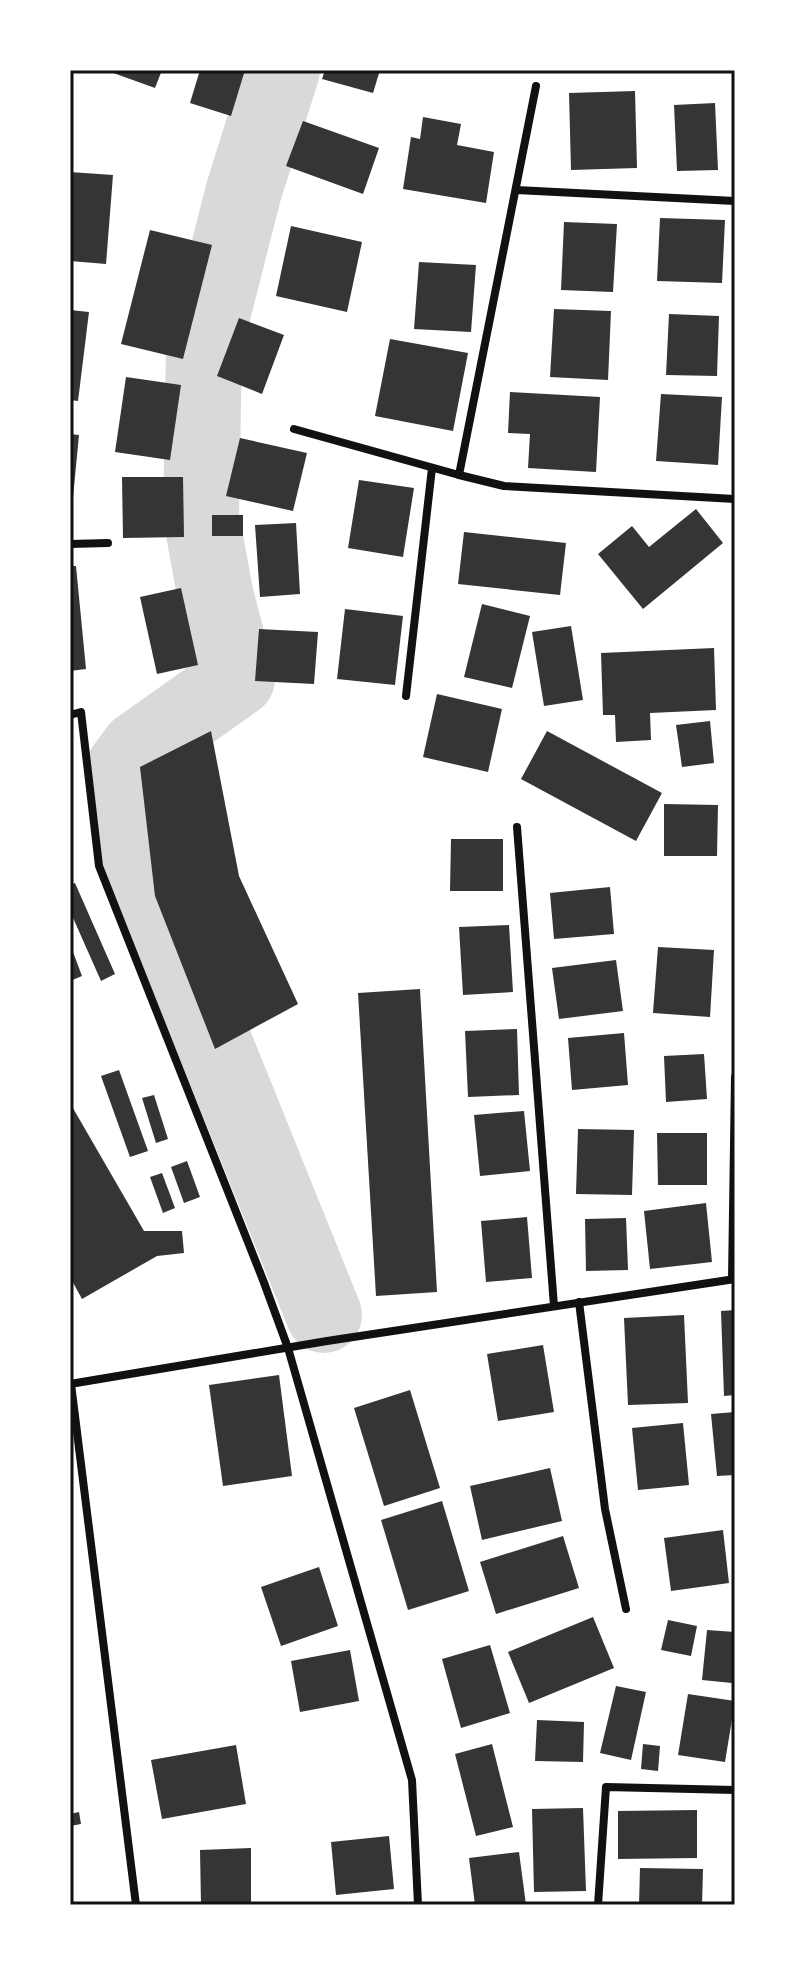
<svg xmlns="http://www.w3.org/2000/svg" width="805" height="1975" font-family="Commissioner,sans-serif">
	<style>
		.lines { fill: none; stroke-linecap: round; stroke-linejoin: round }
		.river { stroke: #d9d9d9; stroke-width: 76 }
		.building { fill: #353535 }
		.minor { stroke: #111; stroke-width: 8 }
		.neatline { fill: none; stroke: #111; stroke-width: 3 }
	</style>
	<rect width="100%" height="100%" fill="#fff"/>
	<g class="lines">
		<polyline class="river" points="282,70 244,190 204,347 201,516 215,593 237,679 138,749 124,768 132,839 324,1315"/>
	</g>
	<g class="building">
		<polygon points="105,70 162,70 155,88"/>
		<polygon points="200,70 245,70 231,116 190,103"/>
		<polygon points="325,70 380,70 373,93 322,79"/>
		<polygon points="635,91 637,168 571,170 569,93"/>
		<polygon points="715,103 718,170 677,171 674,105"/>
		<polygon points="423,117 461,124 457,145 494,152 486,203 403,189 411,137 420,139"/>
		<polygon points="303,121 379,148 363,194 286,166"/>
		<polygon points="70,172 113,175 106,264 70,261"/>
		<polygon points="660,218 725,220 722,283 657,281"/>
		<polygon points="564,222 617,224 613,292 561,290"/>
		<polygon points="291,226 362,242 347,312 276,296"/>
		<polygon points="150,230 212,245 183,359 121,344"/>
		<polygon points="419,262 476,265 471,332 414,329"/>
		<polygon points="554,309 611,311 608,380 550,377"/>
		<polygon points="70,310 89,312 78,401 70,400"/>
		<polygon points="669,314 719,316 717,376 666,375"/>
		<polygon points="239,318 284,335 262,394 217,376"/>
		<polygon points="390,339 468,353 453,431 375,416"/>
		<polygon points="126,377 181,385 170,460 115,452"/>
		<polygon points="510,392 600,397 596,472 528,468 530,434 508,433"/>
		<polygon points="661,394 722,397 718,465 656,461"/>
		<polygon points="70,434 79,435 72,508 70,507"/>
		<polygon points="240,438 307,453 293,511 226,496"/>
		<polygon points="122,477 183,477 184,537 123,538"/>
		<polygon points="359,480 414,488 403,557 348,548"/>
		<polygon points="696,509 723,543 643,609 598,554 632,526 649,547"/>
		<rect x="212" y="515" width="31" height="21"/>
		<polygon points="296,523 300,594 260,597 255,525"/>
		<polygon points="464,532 566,543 560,595 458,584"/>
		<polygon points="70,566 76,566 86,669 70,671"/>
		<polygon points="181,588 198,665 157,674 140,597"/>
		<polygon points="482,604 530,616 512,688 464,677"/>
		<polygon points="345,609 403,616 395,685 337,679"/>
		<polygon points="571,626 583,700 544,706 532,632"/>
		<polygon points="259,629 318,632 314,684 255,681"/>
		<polygon points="714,648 716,710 650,713 651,740 616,742 615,715 603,715 601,653"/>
		<polygon points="437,694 502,709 488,772 423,757"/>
		<polygon points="710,721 714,763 682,767 676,725"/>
		<polygon points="211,731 239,876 298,1004 215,1049 155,896 140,767"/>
		<polygon points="547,731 662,793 636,841 521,779"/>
		<polygon points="664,804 718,805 717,856 664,856"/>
		<polygon points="451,839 503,839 503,891 450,891"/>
		<polygon points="75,883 115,974 101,981 70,911 70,885"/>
		<polygon points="610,887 614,934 554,939 550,893"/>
		<polygon points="509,925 513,992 463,995 459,927"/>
		<polygon points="70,944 82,976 70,981"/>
		<polygon points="658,947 714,950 710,1017 653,1013"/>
		<polygon points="616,960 623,1011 559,1019 552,968"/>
		<polygon points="420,989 437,1292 376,1296 358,993"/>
		<polygon points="517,1029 519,1095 468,1097 465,1031"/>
		<polygon points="624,1033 628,1085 572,1090 568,1038"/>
		<polygon points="704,1054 707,1099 666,1102 664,1056"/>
		<polygon points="119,1070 148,1151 130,1157 101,1076"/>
		<polygon points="154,1095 168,1139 156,1143 142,1098"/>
		<polygon points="70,1103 144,1231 182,1231 184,1253 157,1256 82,1299 70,1277"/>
		<polygon points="524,1111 530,1171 480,1176 474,1115"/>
		<polygon points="578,1129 634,1130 632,1195 576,1194"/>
		<polygon points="657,1133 707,1133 707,1185 658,1185"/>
		<polygon points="187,1161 200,1197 184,1203 171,1167"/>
		<polygon points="162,1173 175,1208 163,1213 150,1177"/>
		<polygon points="706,1203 712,1262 650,1269 644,1211"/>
		<polygon points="527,1217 532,1278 486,1282 481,1221"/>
		<polygon points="626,1218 628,1270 586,1271 585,1219"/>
		<polygon points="735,1310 735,1395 724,1396 721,1311"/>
		<polygon points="684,1315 688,1403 628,1405 624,1318"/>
		<polygon points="543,1345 554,1412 498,1421 487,1354"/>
		<polygon points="279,1375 292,1476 223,1486 209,1385"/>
		<polygon points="410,1390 440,1488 384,1506 354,1408"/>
		<polygon points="735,1412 735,1475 717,1476 711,1414"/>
		<polygon points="683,1423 689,1485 638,1490 632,1428"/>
		<polygon points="550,1468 562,1521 482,1540 470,1486"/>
		<polygon points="442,1501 469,1591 408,1610 381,1520"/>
		<polygon points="723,1530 729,1583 671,1591 664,1538"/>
		<polygon points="563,1536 579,1588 496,1614 480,1562"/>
		<polygon points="319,1567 338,1626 281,1646 261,1587"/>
		<polygon points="593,1617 614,1668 529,1703 508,1652"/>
		<polygon points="668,1620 697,1626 691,1656 661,1650"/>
		<polygon points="707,1630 735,1632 732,1683 702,1680"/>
		<polygon points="490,1645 510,1713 461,1728 442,1659"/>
		<polygon points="350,1650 359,1701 300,1712 291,1661"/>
		<polygon points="616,1686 646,1692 631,1760 600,1753"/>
		<polygon points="688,1694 735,1701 725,1762 678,1755"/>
		<polygon points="537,1720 584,1722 583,1762 535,1761"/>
		<polygon points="492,1744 513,1827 476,1836 455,1754"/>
		<polygon points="643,1744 660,1746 658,1771 641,1769"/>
		<polygon points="236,1745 246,1804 162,1819 151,1760"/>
		<polygon points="583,1808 586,1891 534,1892 532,1809"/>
		<polygon points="697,1810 697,1858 618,1859 618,1811"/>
		<polygon points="79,1812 81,1824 70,1826 70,1814"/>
		<polygon points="389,1836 394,1889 336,1895 331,1842"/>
		<polygon points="251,1848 251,1905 201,1905 200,1850"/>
		<polygon points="519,1852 526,1905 475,1905 469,1858"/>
		<polygon points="640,1868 703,1869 702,1905 639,1905"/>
	</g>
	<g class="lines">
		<g class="minor">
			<polyline points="516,190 735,201"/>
			<polyline points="294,429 459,475 504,486 735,499"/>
			<polyline points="459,475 536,86"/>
			<polyline points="70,544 108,543"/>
			<polyline points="406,696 432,468"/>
			<polyline points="70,715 81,712 99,866 263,1280 288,1348 412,1780 418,1905"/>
			<polyline points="517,827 554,1306"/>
			<polyline points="732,1279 735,1077"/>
			<polyline points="579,1302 605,1509 626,1609"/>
			<polyline points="70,1384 327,1341 735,1279"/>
			<polyline points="71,1384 136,1905"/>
			<polyline points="598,1905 606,1787 735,1790"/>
		</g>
	</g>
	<rect width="805" height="1975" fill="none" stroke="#ffffff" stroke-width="144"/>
	<rect x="72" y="72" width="661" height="1831" class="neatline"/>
</svg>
